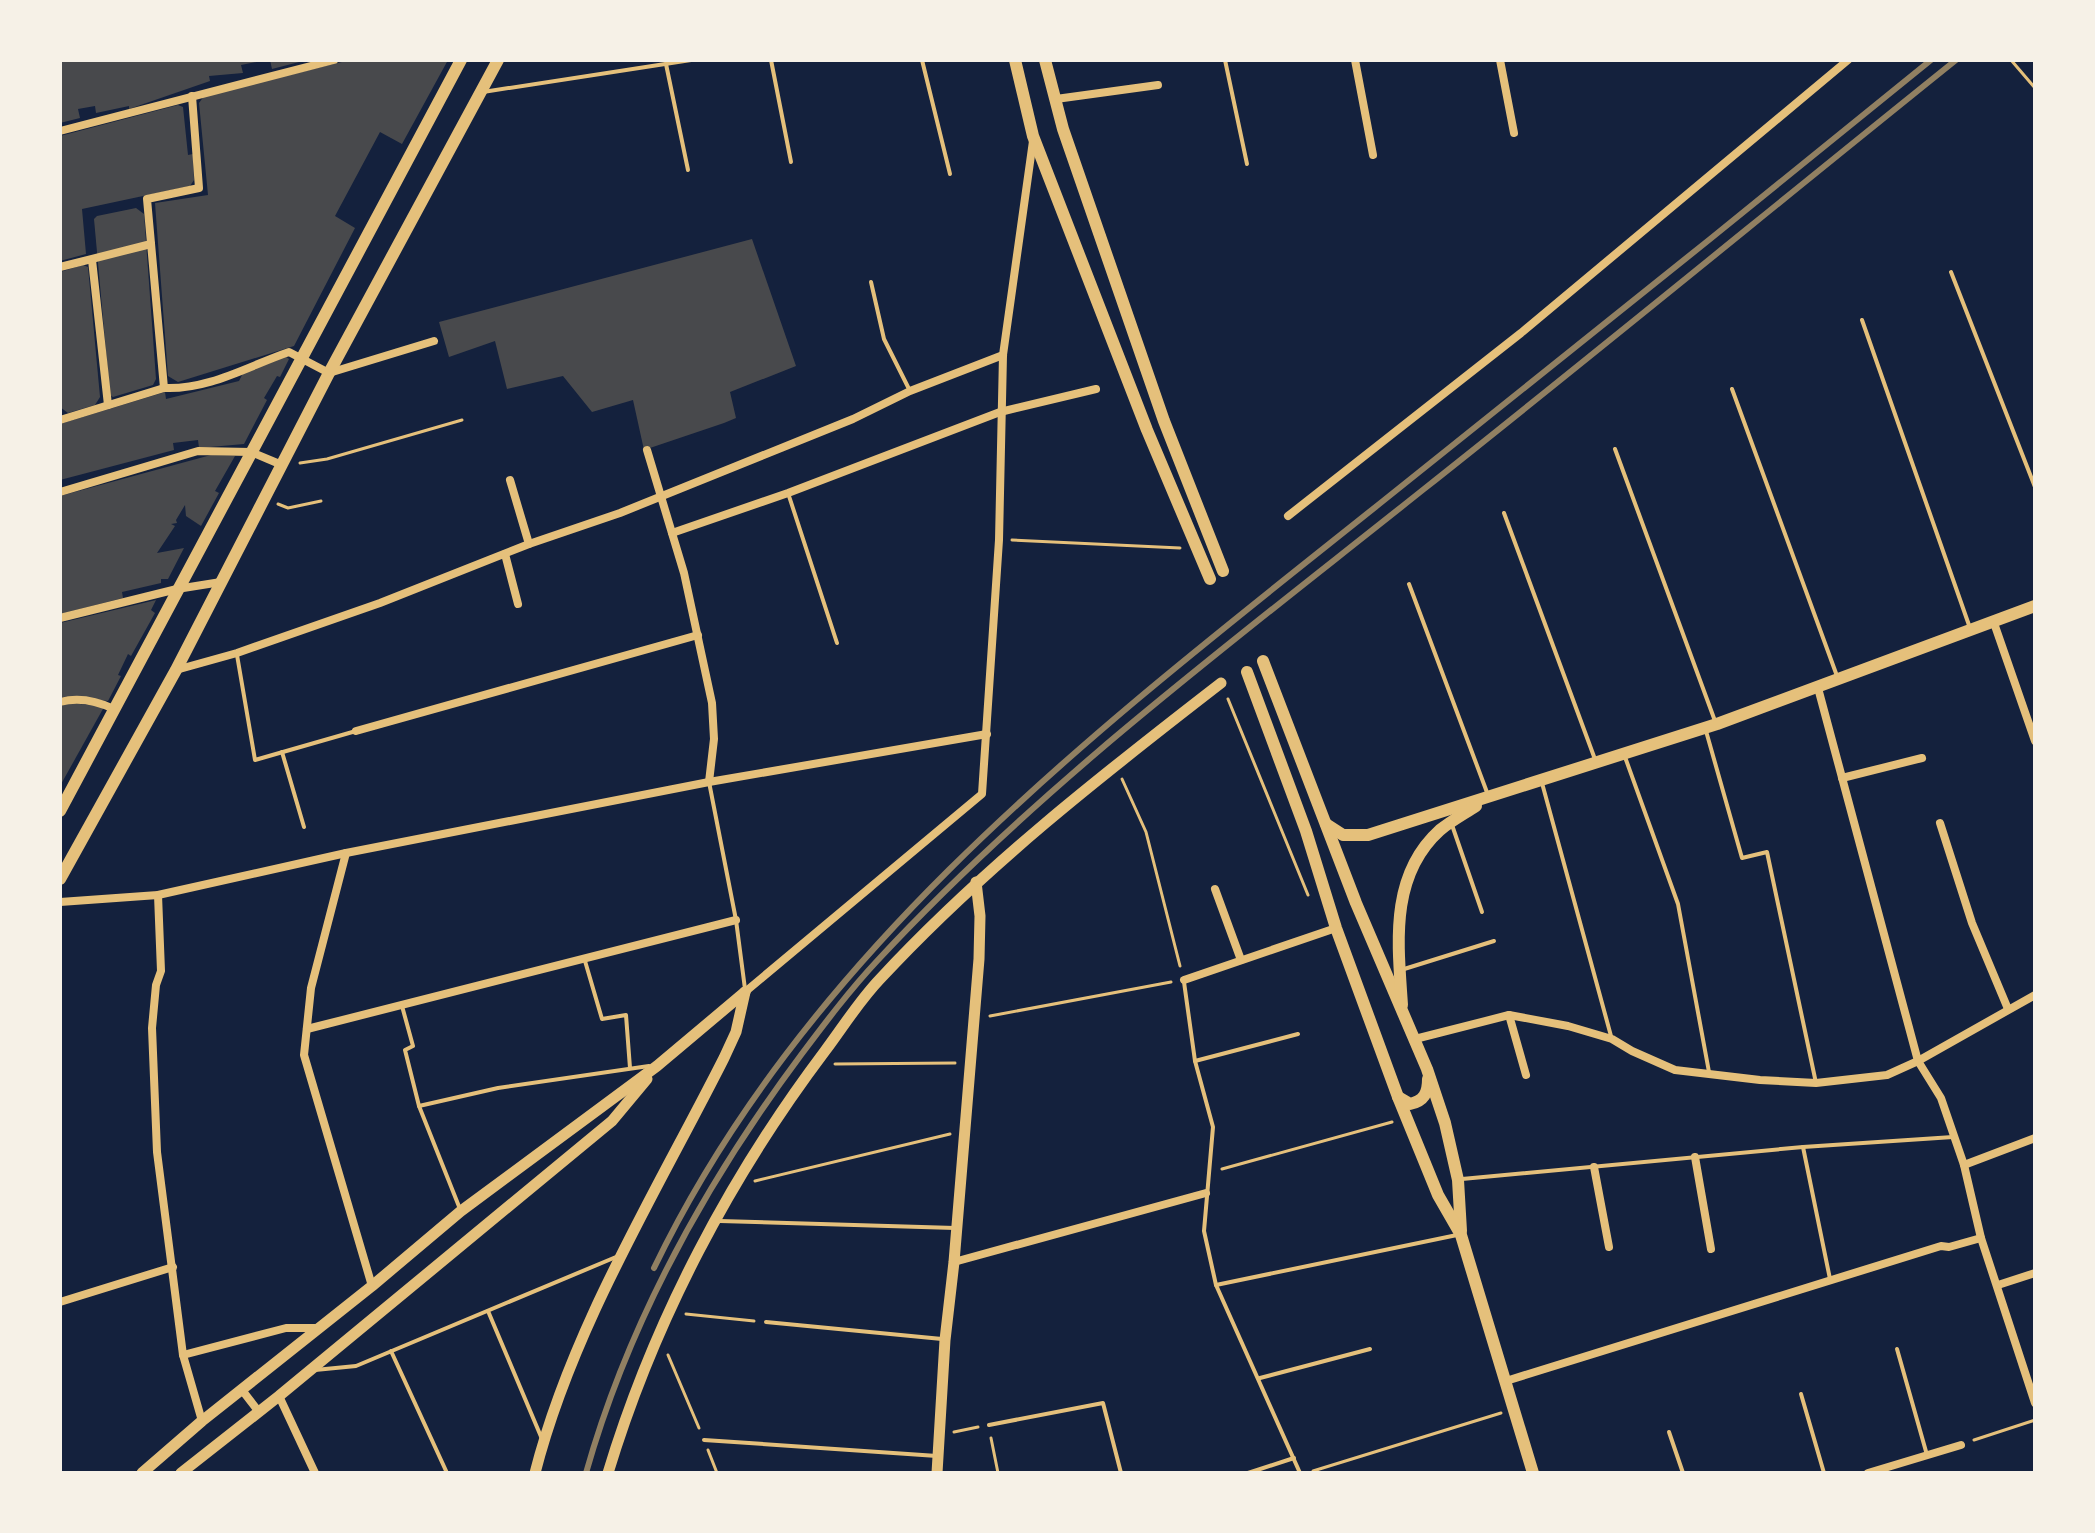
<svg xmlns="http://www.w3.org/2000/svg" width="2095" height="1533" font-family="Barlow,sans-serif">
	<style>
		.building { fill: #48494c }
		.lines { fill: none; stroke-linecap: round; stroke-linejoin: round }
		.path { stroke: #e5c07b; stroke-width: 3 }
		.service { stroke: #e5c07b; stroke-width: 4 }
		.minor { stroke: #e5c07b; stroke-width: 8 }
		.tertiary { stroke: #e5c07b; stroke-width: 11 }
		.secondary { stroke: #e5c07b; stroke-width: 12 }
		.rail { stroke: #918062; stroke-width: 6 }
	</style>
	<rect width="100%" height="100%" fill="#14213d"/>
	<g class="building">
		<polygon points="60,60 261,60 261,61 241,65 243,73 209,76 210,81 129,109 129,106 96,113 95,106 78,109 80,118 60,123"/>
		<polygon points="270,60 303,60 303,61 272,69"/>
		<polygon points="350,60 448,60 402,144 380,132 335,216 355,228 294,346 178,382 168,376 155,203 208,195 199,103 204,96"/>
		<polygon points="178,105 183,107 188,155 193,154 194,180 190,186 82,209 86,254 60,261 60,136"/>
		<polygon points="136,208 144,214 156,379 153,385 113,397 110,395 94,219 97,216"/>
		<polygon points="752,239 796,366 730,392 736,418 724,423 644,450 633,400 592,412 563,376 507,389 495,341 449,357 439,322"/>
		<polygon points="83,265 88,267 100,397 95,405 68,413 60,407 60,272"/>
		<polygon points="285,356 289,359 280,377 277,376 264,398 267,400 244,444 199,448 198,440 173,443 174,450 60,480 60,424 165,392 166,399 239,381 244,371"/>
		<polygon points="211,455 235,456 215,491 219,493 201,526 186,516 185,505 176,520 177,523 171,524 175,526 157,553 184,548 168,579 161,579 161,583 122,592 123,598 60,614 60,496"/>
		<polygon points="156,600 151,610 155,613 131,656 128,654 118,675 121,676 108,701 68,696 60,698 60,623"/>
		<polygon points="72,703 104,707 60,786 60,706"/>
	</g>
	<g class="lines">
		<g class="path">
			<polyline points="2011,60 2035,88"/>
			<polyline points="300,463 327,459 462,420"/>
			<polyline points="278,504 288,508 321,501"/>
			<polyline points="1012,540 1180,548"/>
			<polyline points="1228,699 1308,895"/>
			<polyline points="1122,779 1146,832 1180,966"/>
			<polyline points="990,1016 1171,982"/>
			<polyline points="835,1064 955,1063"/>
			<polyline points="1222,1169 1392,1122"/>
			<polyline points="755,1181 950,1134"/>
			<polyline points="686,1314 754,1321"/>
			<polyline points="668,1355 699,1428"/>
			<polyline points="954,1432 978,1427"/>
			<polyline points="991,1438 998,1473"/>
			<polyline points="1974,1440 2035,1420"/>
			<polyline points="708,1450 717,1473"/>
			<polyline points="1313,1471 1501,1413"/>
		</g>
		<g class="service">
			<polyline points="771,60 791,162"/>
			<polyline points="922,60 950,174"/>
			<polyline points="1225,60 1247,164"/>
			<polyline points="666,64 688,170"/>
			<polyline points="483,92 691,60"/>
			<polyline points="1951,272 2035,487"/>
			<polyline points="871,282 884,339 910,391"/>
			<polyline points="1862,320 1970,628"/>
			<polyline points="1732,389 1837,676"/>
			<polyline points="1615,449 1715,721"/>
			<polyline points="788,493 837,643"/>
			<polyline points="1504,513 1596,762"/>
			<polyline points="1409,584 1488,795"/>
			<polyline points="237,655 255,760 356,731"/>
			<polyline points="1706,731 1742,858 1767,852 1816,1083"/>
			<polyline points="282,752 304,827"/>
			<polyline points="1625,757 1678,904 1709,1072"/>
			<polyline points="709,782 736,920 745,989"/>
			<polyline points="1542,783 1611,1036"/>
			<polyline points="1452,825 1482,912"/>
			<polyline points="585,961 602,1019 626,1015 630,1068"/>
			<polyline points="1401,970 1494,941"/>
			<polyline points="1184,982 1195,1061 1213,1127 1204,1231 1216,1285 1300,1473"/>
			<polyline points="402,1006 413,1046 405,1050 419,1106 460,1209"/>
			<polyline points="1195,1061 1298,1034"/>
			<polyline points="419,1106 498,1088 649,1066"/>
			<polyline points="1803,1147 1830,1279"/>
			<polyline points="1462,1179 1803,1147 1953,1137"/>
			<polyline points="720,1221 955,1228"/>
			<polyline points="1216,1285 1457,1235"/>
			<polyline points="488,1311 542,1439"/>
			<polyline points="766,1322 942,1339"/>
			<polyline points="1897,1349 1927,1455"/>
			<polyline points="391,1351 447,1473"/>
			<polyline points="315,1370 356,1366 616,1257"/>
			<polyline points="1260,1378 1370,1349"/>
			<polyline points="1801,1394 1824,1473"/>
			<polyline points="989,1425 1103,1403 1121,1473"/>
			<polyline points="1669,1432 1683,1473"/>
			<polyline points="704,1440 937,1456"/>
			<polyline points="1248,1473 1294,1458"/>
		</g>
		<g class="minor">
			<polyline points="1355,60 1373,155"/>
			<polyline points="1500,60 1514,133"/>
			<polyline points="1056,99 1158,85"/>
			<polyline points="60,131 334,60"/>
			<polyline points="92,260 108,405"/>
			<polyline points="60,267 151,244"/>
			<polyline points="164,388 147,199 199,188 192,96"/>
			<path d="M60,420L164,388C209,390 248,366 289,352L329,373L434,341"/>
			<polyline points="647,450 684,573 712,703 714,739 709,782"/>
			<polyline points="510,480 529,544"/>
			<polyline points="60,492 198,451 251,452 282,465"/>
			<polyline points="1288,516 1521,333 1848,60"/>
			<polyline points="672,533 788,493 1000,412 1096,389"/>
			<polyline points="505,554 518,604"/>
			<polyline points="60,618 177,589 221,582"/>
			<polyline points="1994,623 2035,741"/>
			<polyline points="176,670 237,653 380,603 529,544 620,513 853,419 910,391 1003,355"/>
			<polyline points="1818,688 1918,1061 1941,1098 1964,1165 1981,1238 2035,1403"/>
			<path d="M60,702C78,697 97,701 114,709"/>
			<polyline points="356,731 698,635"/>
			<polyline points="1842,778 1922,758"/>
			<polyline points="1940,823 1972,923 2008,1009"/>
			<polyline points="346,853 311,988 304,1055 372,1286"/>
			<polyline points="1215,889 1241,960"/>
			<polyline points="158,895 161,971 156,985 152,1028 157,1152 183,1355 202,1421"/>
			<polyline points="60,902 158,895 346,853 709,782 987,734"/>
			<polyline points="1184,980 1336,928"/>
			<polyline points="745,992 982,794 999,540 1003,355 1033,141"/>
			<polyline points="1509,1015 1526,1075"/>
			<polyline points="307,1029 736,920"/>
			<polyline points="1415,1039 1509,1015 1568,1026 1612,1039 1632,1051 1675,1070 1760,1080 1816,1083 1887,1075 1918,1061 2035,995"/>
			<polyline points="1695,1157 1711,1249"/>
			<polyline points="1964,1165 2035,1138"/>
			<polyline points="1594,1167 1609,1247"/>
			<polyline points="954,1262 1206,1193"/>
			<polyline points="1998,1285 2035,1273"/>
			<polyline points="60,1302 173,1267"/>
			<polyline points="183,1355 286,1328 319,1328"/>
			<polyline points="1506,1381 1941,1246 1949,1247 1981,1238"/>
			<polyline points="242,1390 259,1412"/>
			<polyline points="279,1396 315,1473"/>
			<polyline points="1868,1473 1961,1445"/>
		</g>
		<g class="tertiary">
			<polyline points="142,1473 202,1421 372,1286 461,1211 657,1066 745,992"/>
			<polyline points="181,1473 279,1396 612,1121 647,1079"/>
			<path d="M535,1473C572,1328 657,1191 724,1058L736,1032L745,992"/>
			<path d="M608,1473C654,1321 730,1177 825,1051C843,1027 859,1001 880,979C983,868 1102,775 1221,683"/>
			<polyline points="937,1473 945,1340 954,1262 979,959 980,916 976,882"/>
		</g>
		<g class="secondary">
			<polyline points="1015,60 1033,136 1147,430 1210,579"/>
			<polyline points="1045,60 1063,129 1164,421 1223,571"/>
			<polyline points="1263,661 1356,903 1427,1069 1445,1123 1458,1180 1461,1231"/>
			<polyline points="1247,672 1306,831 1336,928 1398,1097 1438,1195 1461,1235 1533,1473"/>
			<polyline points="60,811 461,60"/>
			<polyline points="1326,824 1343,835 1368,835 1717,724 2035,606"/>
			<polyline points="60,879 176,670 329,373 498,60"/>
			<path d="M1402,1005C1398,944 1389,876 1440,830C1451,821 1464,814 1476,806"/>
			<path d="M1398,1097L1410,1104C1424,1101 1428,1093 1428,1079"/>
		</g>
		<g class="rail">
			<path d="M654,1268C810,944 1109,720 1383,501C1567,355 1749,208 1931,60"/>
			<path d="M586,1473C629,1321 707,1181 801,1055C825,1023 849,991 877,961C1040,785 1236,639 1424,489C1602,348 1778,203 1956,60"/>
		</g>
	</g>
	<rect width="2095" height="1533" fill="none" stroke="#f6f1e7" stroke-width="124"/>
</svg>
